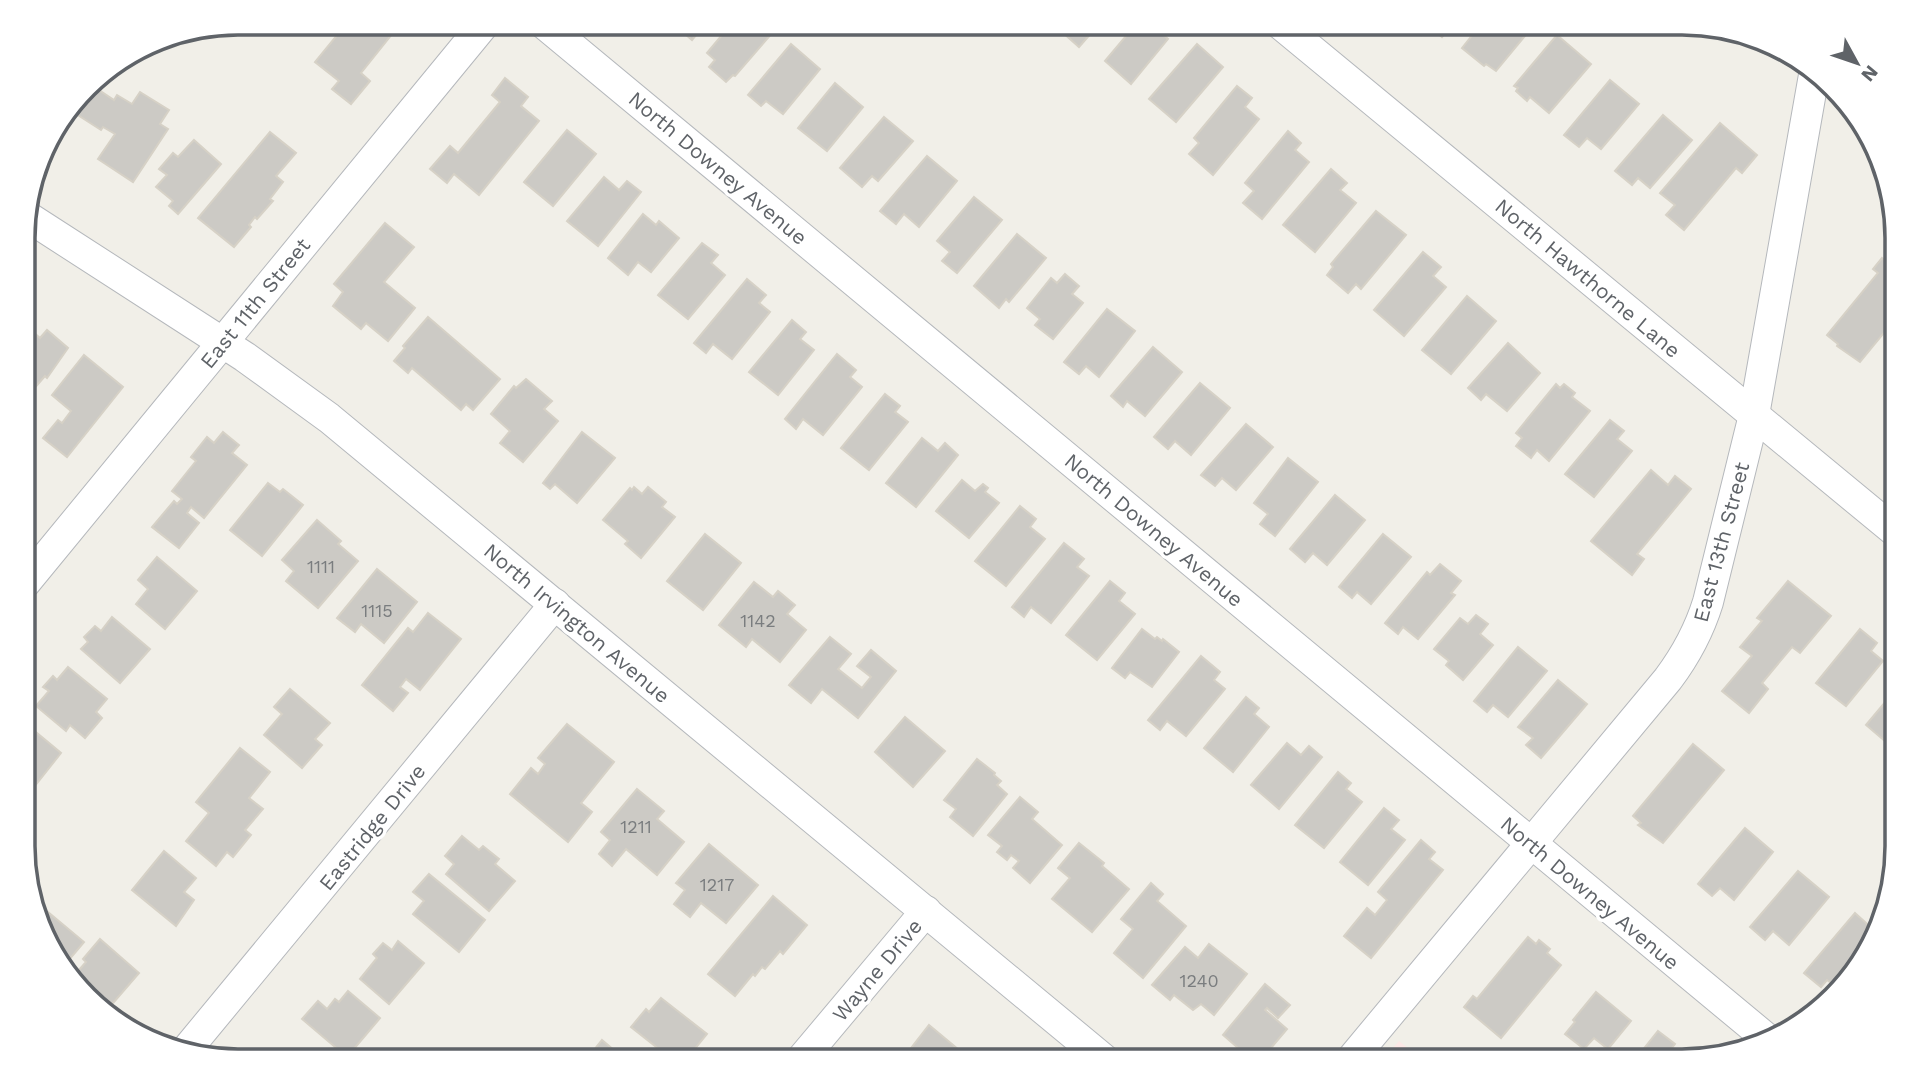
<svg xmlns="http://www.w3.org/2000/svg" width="1920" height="1084" font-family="'Work Sans',sans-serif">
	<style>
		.medical { fill: #fce8e6 }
		.building { fill: #cccac5; stroke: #d6d1c6; stroke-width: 2 }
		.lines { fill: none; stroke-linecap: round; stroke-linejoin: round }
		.minor-casing { stroke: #b5b8bc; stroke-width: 32 }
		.minor { stroke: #fff; stroke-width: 30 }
		.labels { text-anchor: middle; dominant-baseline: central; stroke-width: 7; stroke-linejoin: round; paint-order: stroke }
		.number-label { font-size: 18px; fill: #7a7d7f }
		.street-label { font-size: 21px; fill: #5f6368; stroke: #fff }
		.rim { fill: none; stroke: #5f6368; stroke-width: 3.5 }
	</style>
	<rect width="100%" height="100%" fill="#f1efe8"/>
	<polygon class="medical" points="1399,1041 1424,1061 1382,1061"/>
	<g class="building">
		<polygon points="347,23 420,23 412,32 401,23 361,73 370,81 351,104 332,89 339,81 315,62"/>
		<polygon points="655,23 706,23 692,40 677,27 669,35"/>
		<polygon points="732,23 764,23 774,31 735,76 733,75 726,82 709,67 715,60 707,53"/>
		<polygon points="1052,23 1100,23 1079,47"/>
		<polygon points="1137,23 1160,23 1155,28 1168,39 1131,84 1105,61"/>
		<polygon points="1408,23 1454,23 1442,37 1429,26 1421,35"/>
		<polygon points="1482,23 1519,23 1529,31 1496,71 1486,64 1484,66 1462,48"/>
		<polygon points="1557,35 1591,64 1549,113 1530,97 1527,101 1516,91 1518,88 1514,86"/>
		<polygon points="791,44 820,69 783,114 766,101 761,106 748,95"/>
		<polygon points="1197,44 1223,67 1176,122 1149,99"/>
		<polygon points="505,78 528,97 521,106 539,121 479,195 454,174 447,183 430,169 450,146 458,153 500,102 492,95"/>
		<polygon points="1610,80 1639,104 1601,149 1587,138 1579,147 1564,135"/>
		<polygon points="835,83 863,107 827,151 798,128"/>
		<polygon points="90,84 114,100 117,95 132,104 140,92 169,110 160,124 168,129 133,182 98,159 115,134 103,127 101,130 70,110"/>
		<polygon points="1237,86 1252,98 1245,107 1259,119 1213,175 1189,154 1199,143 1194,138"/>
		<polygon points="1663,115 1692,140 1650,188 1638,178 1632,185 1615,171"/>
		<polygon points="884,117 913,141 878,181 872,176 862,187 840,168"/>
		<polygon points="1720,123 1757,155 1742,173 1736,168 1684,230 1666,215 1675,205 1660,193"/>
		<polygon points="567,130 596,154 553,206 524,182"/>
		<polygon points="1288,131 1301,143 1295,150 1309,162 1262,219 1243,203 1254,191 1245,183"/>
		<polygon points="270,132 296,153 276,176 283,182 270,199 273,201 257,219 255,217 249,225 251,227 234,247 198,218"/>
		<polygon points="194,140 221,164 178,214 169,206 173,201 156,187 167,175 159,169 173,153 178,157"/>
		<polygon points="927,156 957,181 919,227 904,214 896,224 880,211"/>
		<polygon points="1331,169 1347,183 1340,190 1356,203 1315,252 1283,225"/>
		<polygon points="604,177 619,190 627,181 641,192 598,246 567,221"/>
		<polygon points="974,197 1002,220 957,273 942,261 950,252 937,241"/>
		<polygon points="1376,211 1406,235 1361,289 1356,284 1348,293 1327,275 1333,267 1331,264"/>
		<polygon points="643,214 656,225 659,221 679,238 651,272 638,262 628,275 608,258"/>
		<polygon points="385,223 414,247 384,282 415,308 388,341 366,323 361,329 333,306 343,292 334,284"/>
		<polygon points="1017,234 1046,258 1009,302 1006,299 999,308 974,286"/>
		<polygon points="702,243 718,255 711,263 725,275 688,319 658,295"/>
		<polygon points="1423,252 1441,267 1433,276 1446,287 1404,336 1374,310"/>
		<polygon points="1882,258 1897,270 1897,317 1860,362 1837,346 1838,344 1827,335 1878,273 1873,269"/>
		<polygon points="1065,274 1079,286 1072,294 1083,303 1053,339 1035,325 1040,319 1027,308 1051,278 1057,283"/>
		<polygon points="747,279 766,295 759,303 770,312 732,359 713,344 706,353 694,343"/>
		<polygon points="1467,296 1496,321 1451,374 1422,350"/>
		<polygon points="1107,309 1135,331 1099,377 1086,366 1079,374 1064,362"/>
		<polygon points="428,317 500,379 473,410 466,404 461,410 412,368 408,373 394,361 405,348 403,346"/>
		<polygon points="792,320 806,332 800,339 814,350 778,395 749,372"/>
		<polygon points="25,325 40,338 47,330 68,348 47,378 45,376 31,392 25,387"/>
		<polygon points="1508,343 1540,373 1507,411 1486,394 1481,400 1468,388"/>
		<polygon points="1153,347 1182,372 1145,416 1127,401 1123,407 1111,396"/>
		<polygon points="837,354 856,370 850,377 862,387 823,435 803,419 796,429 785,419"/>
		<polygon points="84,355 123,387 67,457 43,438 58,420 62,423 71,411 52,395"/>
		<polygon points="526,379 552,401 544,409 558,421 523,462 500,443 510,431 491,414 514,386 516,388"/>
		<polygon points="1200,383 1230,408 1191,455 1175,441 1168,449 1154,437"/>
		<polygon points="1897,383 1897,406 1886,397"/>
		<polygon points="1556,384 1560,388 1564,384 1575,393 1572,397 1590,411 1549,461 1537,450 1531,458 1516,446 1522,438 1516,433"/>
		<polygon points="885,394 900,406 895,412 908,422 869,470 841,448"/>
		<polygon points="1610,420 1624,431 1617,439 1632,451 1594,497 1565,474"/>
		<polygon points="1246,424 1273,447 1236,490 1222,478 1215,486 1201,475"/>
		<polygon points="223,432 239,445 232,453 247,465 204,518 191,507 187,513 199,523 179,548 152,527 174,501 177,504 182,499 172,491 196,461 191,457 207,437 214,443"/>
		<polygon points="582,432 615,458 577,503 555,484 550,489 543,483"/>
		<polygon points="922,438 938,451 945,443 958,455 916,507 886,483"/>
		<polygon points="1288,458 1318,482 1275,536 1260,524 1268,514 1254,503"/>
		<polygon points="1651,470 1668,485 1675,476 1691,489 1637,554 1644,559 1632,575 1591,541"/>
		<polygon points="962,480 975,491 983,484 988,488 985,492 999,503 969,538 936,511"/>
		<polygon points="268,483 280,492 283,489 303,505 262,556 230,530"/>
		<polygon points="634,487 642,494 648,487 666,502 662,507 675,517 641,558 625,544 628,541 603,520 630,488 632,490"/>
		<polygon points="1335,495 1365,520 1327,565 1313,553 1305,562 1290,549"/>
		<polygon points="1020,506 1036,519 1030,527 1045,539 1006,586 975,561"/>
		<polygon points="317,520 341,541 338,544 358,561 318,608 286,581 294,571 282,560"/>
		<polygon points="705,534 741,563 703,610 667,581"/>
		<polygon points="1383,534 1411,557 1371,604 1357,592 1352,598 1339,587"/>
		<polygon points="1064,543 1084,559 1077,567 1089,576 1051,623 1031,607 1024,617 1012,607"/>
		<polygon points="157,557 197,591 165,629 136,604 148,589 138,580"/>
		<polygon points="1440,564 1461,581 1451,593 1455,595 1418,639 1403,627 1398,634 1385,623 1427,572 1430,575"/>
		<polygon points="377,569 417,602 384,643 361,624 355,632 337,618"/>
		<polygon points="1110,581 1125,593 1119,601 1135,614 1097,660 1066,635"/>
		<polygon points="1788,581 1831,616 1800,653 1792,647 1762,683 1768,689 1749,713 1722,691 1752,656 1740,647 1762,621 1757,618"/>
		<polygon points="754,582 773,597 778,591 795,605 787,614 806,630 780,662 752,639 746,647 719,625"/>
		<polygon points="428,613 461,639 420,690 406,679 400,687 408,693 393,711 362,685 408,628 413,632"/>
		<polygon points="1476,615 1488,624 1480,634 1493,645 1463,680 1446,665 1449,661 1434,649 1460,618 1468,624"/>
		<polygon points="112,617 150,649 120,683 81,649 88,642 84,637 95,626 101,631"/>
		<polygon points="1142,629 1155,639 1157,637 1162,641 1163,639 1179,652 1152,687 1130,672 1125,678 1112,668"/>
		<polygon points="1860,629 1877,643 1871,651 1883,661 1846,706 1816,683"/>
		<polygon points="830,637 851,654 838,669 862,688 871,677 857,666 871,650 896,671 858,718 822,689 811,703 789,685"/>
		<polygon points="1518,647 1547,671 1508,717 1493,705 1487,712 1474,701"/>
		<polygon points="1201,656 1220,672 1214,680 1225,689 1186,736 1167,721 1160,730 1148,720"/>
		<polygon points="68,667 107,699 96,712 102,718 85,738 70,725 66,731 36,706 49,691 43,687 53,676 57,680"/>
		<polygon points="1558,680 1587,704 1541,758 1526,745 1533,738 1518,727"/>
		<polygon points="1897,688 1897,741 1892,747 1866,725"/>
		<polygon points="290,689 330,723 315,739 322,745 302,768 264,735 282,714 274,707"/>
		<polygon points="1246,697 1259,708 1254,714 1269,727 1233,772 1204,748"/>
		<polygon points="905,717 945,751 913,787 875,752"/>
		<polygon points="25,723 61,753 30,792 25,788"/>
		<polygon points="567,724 614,762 581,803 592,812 568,842 510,794 531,768 538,774 545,764 538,758"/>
		<polygon points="1287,743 1301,755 1309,746 1322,757 1279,809 1251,785"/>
		<polygon points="1693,744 1724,770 1663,843 1638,825 1641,823 1633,816"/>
		<polygon points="240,748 270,772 249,798 263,809 245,830 251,835 233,857 227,852 216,866 186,841 209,813 196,802"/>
		<polygon points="977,759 995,773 994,775 1001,781 997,785 1007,794 973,836 950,817 956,809 944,800"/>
		<polygon points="1338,772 1351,783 1346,789 1362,802 1324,848 1295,825"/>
		<polygon points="637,789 664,811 657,819 684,842 657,875 626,849 612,866 599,854 610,840 601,832"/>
		<polygon points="1020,797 1038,812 1032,819 1062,845 1030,883 1013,868 1019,861 1011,855 1007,860 997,852 1002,846 988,835"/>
		<polygon points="1384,808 1399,820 1391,829 1405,840 1368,885 1340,862"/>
		<polygon points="1745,828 1773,852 1734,900 1720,888 1712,896 1698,884"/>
		<polygon points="462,836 479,850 483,846 499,859 495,864 515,881 489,911 446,874 454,864 445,856"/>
		<polygon points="1421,840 1435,852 1429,859 1443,870 1371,958 1344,936 1367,908 1375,915 1387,900 1378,892"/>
		<polygon points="1079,843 1104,863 1102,866 1129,889 1092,932 1052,899 1070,878 1058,868"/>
		<polygon points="709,844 758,885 726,923 701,903 690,917 674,904 685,890 676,883"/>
		<polygon points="164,851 196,878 184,892 194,900 176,926 132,890"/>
		<polygon points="1798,871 1829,897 1789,945 1773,931 1765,940 1750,927"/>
		<polygon points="429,874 485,920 459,952 413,914 424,901 413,892"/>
		<polygon points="1151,883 1163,894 1157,901 1186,926 1143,978 1114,953 1133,929 1121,919"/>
		<polygon points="773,896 807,925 783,954 780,951 765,969 762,967 755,976 753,974 735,996 708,974"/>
		<polygon points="48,912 84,942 62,968 42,920"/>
		<polygon points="1855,913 1875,931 1869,953 1837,987 1827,980 1821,987 1804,973"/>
		<polygon points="1528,937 1536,944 1539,940 1550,949 1547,953 1561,965 1501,1038 1464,1007 1473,996 1477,999"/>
		<polygon points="100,939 139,973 107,1010 72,978 86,962 83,959"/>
		<polygon points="398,941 424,963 389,1004 360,979 377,958 373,954 383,943 392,950"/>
		<polygon points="1209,944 1247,974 1214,1015 1201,1004 1193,1010 1174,995 1170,1000 1152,985 1185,947 1198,958"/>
		<polygon points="1265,984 1290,1005 1278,1018 1267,1008 1265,1010 1287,1029 1260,1061 1253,1061 1223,1035"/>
		<polygon points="348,991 380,1018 347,1057 302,1019 318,1001 327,1009 335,999 339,1002"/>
		<polygon points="1596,992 1631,1021 1608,1049 1594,1038 1584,1049 1565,1034 1575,1022 1573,1020"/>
		<polygon points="661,998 707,1034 685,1061 674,1061 631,1027 646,1009 649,1012"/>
		<polygon points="929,1025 964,1054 958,1061 901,1061"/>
		<polygon points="1658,1031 1675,1044 1668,1053 1677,1061 1634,1061"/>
		<polygon points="602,1040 627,1061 587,1061 586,1060"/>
	</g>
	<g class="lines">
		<g class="minor-casing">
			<g id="minor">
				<polyline points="543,23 1765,1037"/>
				<polyline points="1279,23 1897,533"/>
				<polyline points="25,215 245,357 329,418 1106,1061"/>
				<polyline points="25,583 485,23"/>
				<polyline points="188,1048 555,604"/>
				<polyline points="800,1061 926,911"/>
				<path d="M1350,1061L1668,679C1686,655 1699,631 1708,602L1754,415L1814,75"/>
			</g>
		</g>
		<use href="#minor" class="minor"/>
	</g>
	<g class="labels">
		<g class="number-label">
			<text x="321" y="566">1111</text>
			<text x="377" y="610">1115</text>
			<text x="758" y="620">1142</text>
			<text x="636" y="826">1211</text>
			<text x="717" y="884">1217</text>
			<text x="1199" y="980">1240</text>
		</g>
		<g class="street-label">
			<text transform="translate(718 168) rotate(40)">North Downey Avenue</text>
			<text transform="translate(1588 278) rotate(40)">North Hawthorne Lane</text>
			<text transform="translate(255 303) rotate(-51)">East 11th Street</text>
			<text transform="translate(1154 530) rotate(40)">North Downey Avenue</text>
			<text transform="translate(1721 542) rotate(-75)">East 13th Street</text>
			<text transform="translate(577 623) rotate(40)">North Irvington Avenue</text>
			<text transform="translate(372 827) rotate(-51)">Eastridge Drive</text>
			<text transform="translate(1590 893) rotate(40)">North Downey Avenue</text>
			<text transform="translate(877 970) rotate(-50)">Wayne Drive</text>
		</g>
	</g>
	<path d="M0 0H1920V1084H0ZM238 35H1682A203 203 0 0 1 1885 238V846A203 203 0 0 1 1682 1049H238A203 203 0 0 1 35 846V238A203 203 0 0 1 238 35Z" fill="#fff" fill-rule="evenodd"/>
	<path class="rim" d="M238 35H1682A203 203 0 0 1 1885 238V846A203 203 0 0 1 1682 1049H238A203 203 0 0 1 35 846V238A203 203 0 0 1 238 35Z"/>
	<g transform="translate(1857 63) rotate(130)" stroke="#ffffff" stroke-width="5" paint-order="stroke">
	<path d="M0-5L12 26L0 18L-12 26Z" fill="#5f6368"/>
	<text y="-10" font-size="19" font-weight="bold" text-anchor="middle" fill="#5f6368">N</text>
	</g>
</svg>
